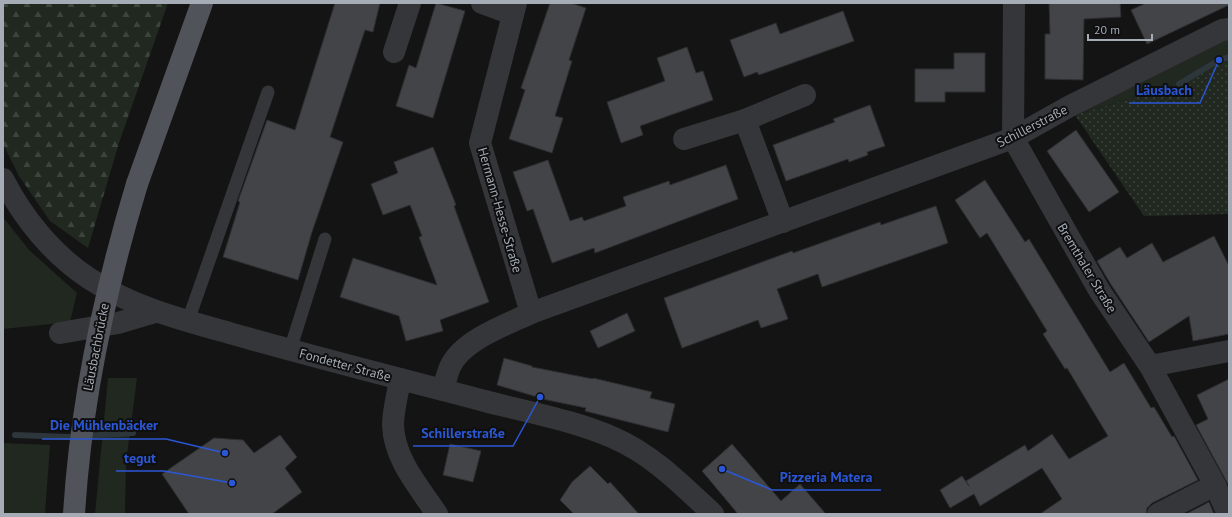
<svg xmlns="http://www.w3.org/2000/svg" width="1232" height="517" font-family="'PT Sans',sans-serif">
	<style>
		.green { fill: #202820 }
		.forest { fill: url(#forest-firs) }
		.garden { fill: url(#garden-dots) }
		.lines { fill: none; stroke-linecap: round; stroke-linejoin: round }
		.stream { stroke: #2c363b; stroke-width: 6 }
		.building { fill: #434448; stroke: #2e2e31 }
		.service { stroke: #35363a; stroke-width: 13 }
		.minor { stroke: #35363a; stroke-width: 22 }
		.tertiary { stroke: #35363a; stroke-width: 22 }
		.primary { stroke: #50535a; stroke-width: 22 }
		.primary-bridge { stroke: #50535a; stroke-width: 22 }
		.labels { text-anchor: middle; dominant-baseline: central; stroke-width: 4; stroke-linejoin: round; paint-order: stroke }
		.street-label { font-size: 13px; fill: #a5acb6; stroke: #0f0f10 }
		.leader { fill: none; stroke: #2b57d5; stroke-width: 1.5 }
		.callout-dot { fill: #2b57d5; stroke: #0f0f10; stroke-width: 1.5 }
		.callout-label { font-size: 14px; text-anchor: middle; font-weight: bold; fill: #2b57d5; stroke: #0f0f10; stroke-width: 4; stroke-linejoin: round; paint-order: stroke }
	</style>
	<defs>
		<pattern id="forest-firs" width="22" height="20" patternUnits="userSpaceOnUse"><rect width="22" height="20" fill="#202820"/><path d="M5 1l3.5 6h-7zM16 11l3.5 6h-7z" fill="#3d443e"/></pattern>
		<pattern id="garden-dots" width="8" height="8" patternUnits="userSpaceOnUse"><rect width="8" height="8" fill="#202820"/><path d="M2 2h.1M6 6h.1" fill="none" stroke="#3d443e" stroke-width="1.8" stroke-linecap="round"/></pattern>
	</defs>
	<rect width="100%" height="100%" fill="#141415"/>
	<g class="green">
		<polygon points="1229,29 1229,57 1219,60 1179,84 1075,115"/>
		<polygon points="3,217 29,250 77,293 70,322 3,329"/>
		<polygon points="108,378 137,378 126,463 125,514 95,514"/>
		<polygon points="3,443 50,445 45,514 3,514"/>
	</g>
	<polygon class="forest" points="3,3 168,3 119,143 88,248 50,221 19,176 4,146"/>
	<polygon class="garden" points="1229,57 1229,214 1144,216 1075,115 1179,84 1219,60"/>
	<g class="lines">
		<g class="stream">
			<polyline points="1179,84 1219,60 1229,57"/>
			<polyline points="15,435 68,437 133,433"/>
		</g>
	</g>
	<g class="building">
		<polygon points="335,3 380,3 373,32 365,30 330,137 343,142 312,232 298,280 223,257 240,202 238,201 267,120 295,130"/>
		<polygon points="436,3 465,11 433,118 396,106 409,65 416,68"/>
		<polygon points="550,3 571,3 586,8 569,60 572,61 555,116 563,118 552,153 509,139 525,90 521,88"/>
		<polygon points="1049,3 1120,3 1121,17 1084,19 1083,80 1045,79 1045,34 1050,34"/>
		<polygon points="1146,3 1229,3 1229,5 1147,44 1131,10"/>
		<polygon points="843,11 854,41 759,75 757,72 744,77 730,40 776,23 780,34"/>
		<polygon points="687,47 696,73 703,71 713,100 640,126 643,135 621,143 607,102 665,81 657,58"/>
		<polygon points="954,53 985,53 985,92 945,92 945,102 915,102 915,69 954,69"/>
		<polygon points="870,105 885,146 867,152 868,155 849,162 848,159 786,181 773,145 835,122 833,119"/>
		<polygon points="1076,130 1119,192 1089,212 1047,151"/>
		<polygon points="433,147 456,205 454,206 489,302 440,320 443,331 406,341 399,316 340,297 353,258 437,285 419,237 422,236 410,205 383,215 371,184 398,173 394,162"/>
		<polygon points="548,160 570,221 582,217 584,221 626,206 623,197 669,181 670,185 726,165 738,199 595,253 594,248 552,263 533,209 527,211 513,172"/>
		<polygon points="985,180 1025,242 1029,239 1110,372 1124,363 1151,408 1154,407 1172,437 1174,436 1198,480 1152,503 1147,508 1146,514 1040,514 1062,499 1042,468 980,506 974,494 950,508 940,490 962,476 969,486 966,481 1025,445 1028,451 1052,434 1069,459 1108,436 1067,368 1065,369 1043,334 1047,331 987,233 980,238 955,200"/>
		<polygon points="936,206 948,243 822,287 818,274 777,289 788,319 761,328 758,320 682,348 664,298 792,251 793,253 880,222 881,225"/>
		<polygon points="1214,236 1229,266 1229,334 1193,341 1189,316 1149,342 1110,283 1097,261 1120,247 1127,258 1152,243 1163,262"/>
		<polygon points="627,313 635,331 598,348 590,331"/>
		<polygon points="504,358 532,366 532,367 593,379 593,378 652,392 650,398 675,404 668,432 585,411 586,408 547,400 497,385"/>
		<polygon points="1229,379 1229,486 1196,425 1208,419 1197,395"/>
		<polygon points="280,435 297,457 285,468 302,492 272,514 189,514 162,474 214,438 243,440 254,453"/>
		<polygon points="450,444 481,451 473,482 443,475"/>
		<polygon points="732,444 781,501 800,484 826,514 738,514 702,471"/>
		<polygon points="590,466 608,484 610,482 639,514 574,514 560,500 572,482"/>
		<polygon points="1209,502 1214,514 1186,514"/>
	</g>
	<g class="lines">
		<g class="service">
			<polyline points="188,321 268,92"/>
			<polyline points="290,350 325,239"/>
		</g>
		<g class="minor">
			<polyline points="482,3 512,14"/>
			<polyline points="516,3 480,143 531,313"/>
			<polyline points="1014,3 1013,138 1099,290 1150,366 1215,485 1228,514"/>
			<polyline points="394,52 410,3"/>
			<polyline points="684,139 745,120"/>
			<polyline points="783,222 745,120 805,95"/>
			<polyline points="60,333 118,323 155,312"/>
			<polyline points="1150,366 1229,351"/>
			<path d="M400,379C398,394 393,410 393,425C394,459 419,487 437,514"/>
			<path d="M443,390C445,383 447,374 450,367C462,340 506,325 531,313L1013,138L1070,106L1222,30L1229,29"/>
			<polyline points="1158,514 1215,485"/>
		</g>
		<path class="tertiary" d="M3,179C23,218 53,255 90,279C134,308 183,320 233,334C317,358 401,379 485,401C526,412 574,420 614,438C653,455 682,485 713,514"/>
		<polyline class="primary" points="137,184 202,3"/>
		<path class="primary-bridge" d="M74,514C81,400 104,293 137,184"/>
	</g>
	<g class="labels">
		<g class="street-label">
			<text transform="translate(1032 126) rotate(-27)">Schillerstraße</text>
			<text transform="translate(500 210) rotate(74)">Hermann-Hesse-Straße</text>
			<text transform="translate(1087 268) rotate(59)">Bremthaler Straße</text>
			<text transform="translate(96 347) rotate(-79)">Läusbachbrücke</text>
			<text transform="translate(345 365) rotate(15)">Fondetter Straße</text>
		</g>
	</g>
	<path class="leader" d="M1219 60L1200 103H1129M225 453L166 439H42M540 397L513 446H413M232 483L164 471H116M722 469L772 490H881"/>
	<g class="callout-dot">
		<circle cx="1219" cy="60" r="4"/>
		<circle cx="225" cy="453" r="4"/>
		<circle cx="540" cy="397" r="4"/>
		<circle cx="232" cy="483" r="4"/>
		<circle cx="722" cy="469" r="4"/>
	</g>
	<g class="callout-label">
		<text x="1164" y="95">Läusbach</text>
		<text x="104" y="430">Die Mühlenbäcker</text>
		<text x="463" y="438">Schillerstraße</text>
		<text x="140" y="463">tegut</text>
		<text x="826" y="482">Pizzeria Matera</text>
	</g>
	<rect width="1232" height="517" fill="none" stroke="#a5acb6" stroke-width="8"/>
	<path d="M1088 34v6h64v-6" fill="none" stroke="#a5acb6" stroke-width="2"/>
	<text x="1094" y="34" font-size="12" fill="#a5acb6" stroke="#0f0f10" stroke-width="3" paint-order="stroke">20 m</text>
</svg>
